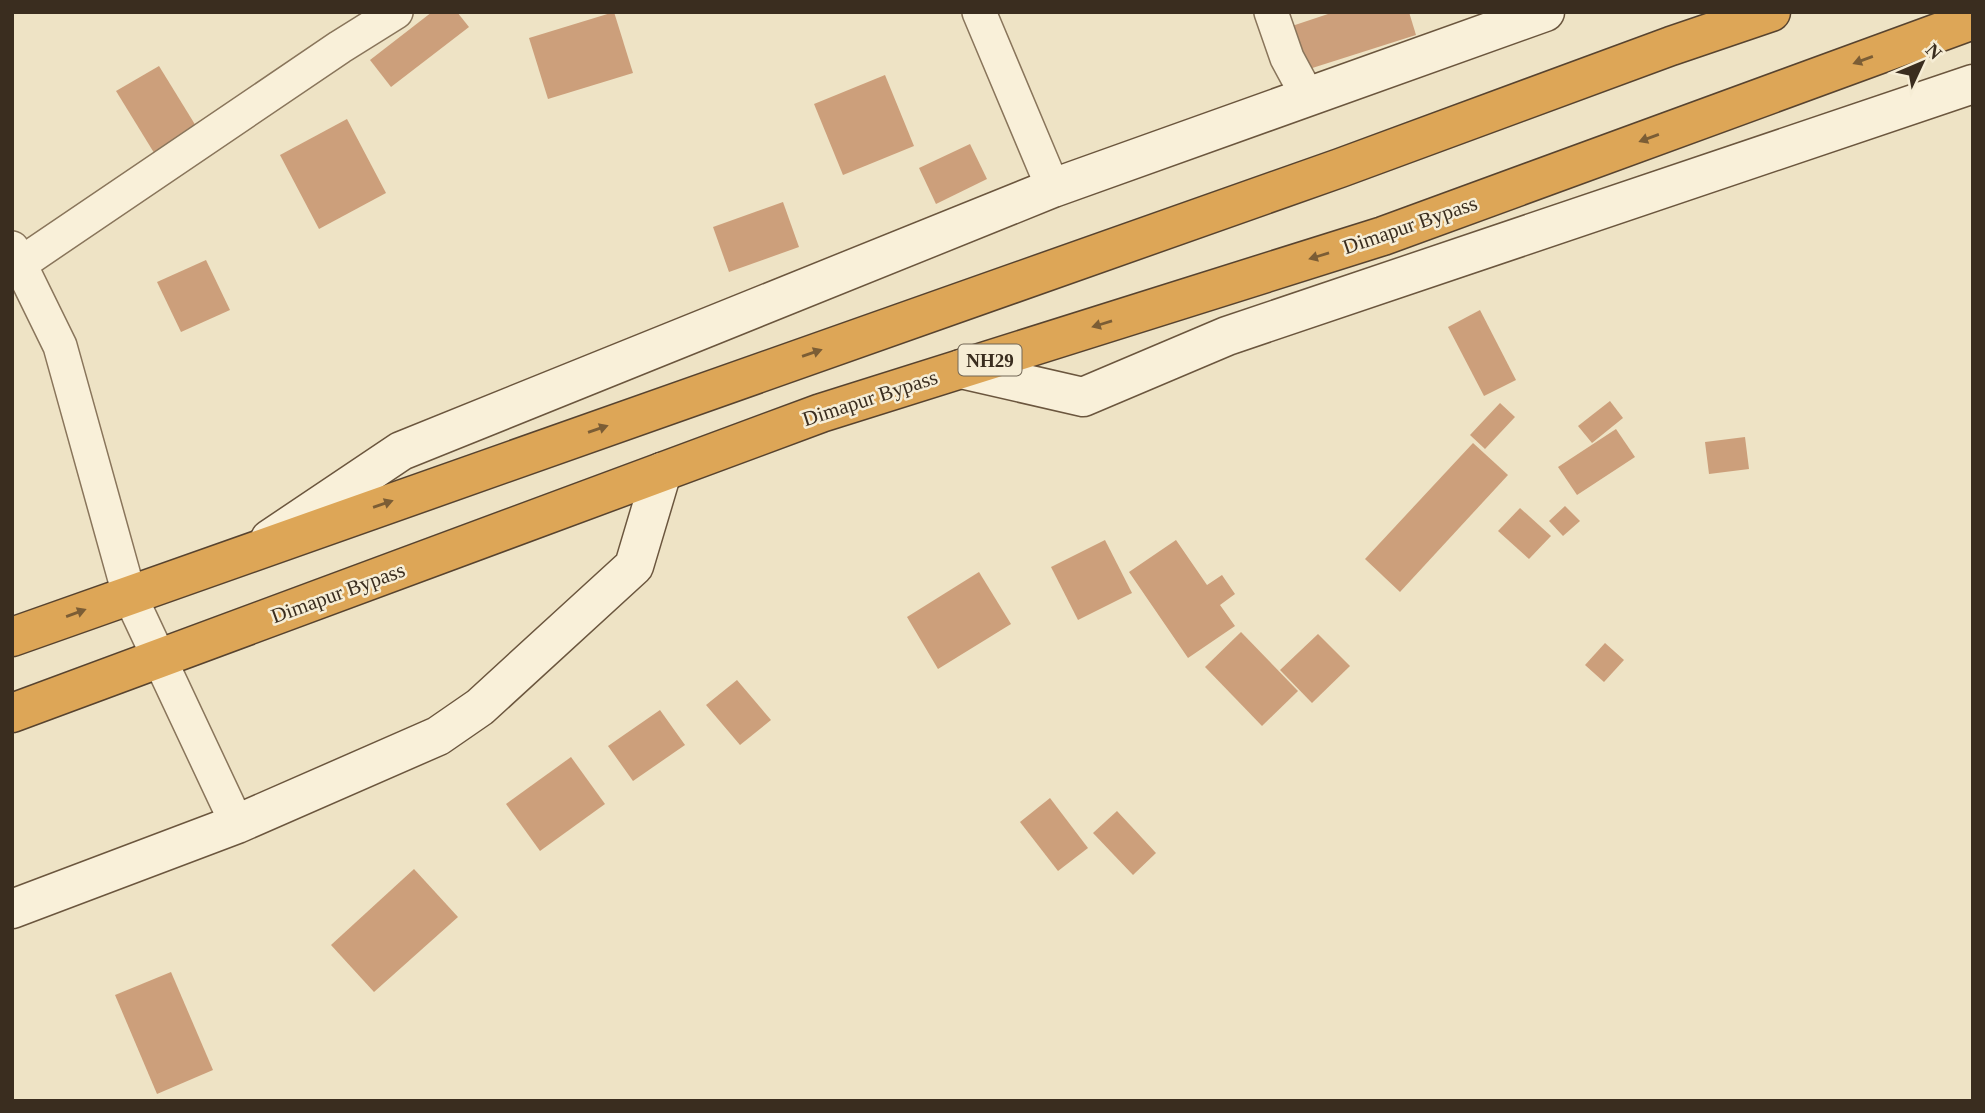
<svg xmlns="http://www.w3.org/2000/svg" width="1985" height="1113" font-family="'Times New Roman',serif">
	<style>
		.building { fill: #cc9f7b }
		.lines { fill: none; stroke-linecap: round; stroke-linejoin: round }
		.street-casing { stroke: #89755b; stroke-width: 36 }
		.secondary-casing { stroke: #6b563e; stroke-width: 41 }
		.highway-casing { stroke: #57432f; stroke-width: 41 }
		.street { stroke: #f9f0d9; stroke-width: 33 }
		.secondary { stroke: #f9f0d9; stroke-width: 38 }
		.highway { stroke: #dda657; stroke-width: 38 }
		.oneway { fill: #7b5d35 }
		.labels { text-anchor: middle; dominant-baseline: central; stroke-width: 5; stroke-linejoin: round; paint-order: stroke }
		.shield { fill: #f6edd5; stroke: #726756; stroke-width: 2 }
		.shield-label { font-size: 19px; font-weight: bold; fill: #3a2d1f }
		.street-label { font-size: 21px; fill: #3a2d1f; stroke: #f6edd5 }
	</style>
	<rect width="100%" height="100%" fill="#eee3c5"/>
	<g class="building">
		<polygon points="432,12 457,12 469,27 391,87 370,60"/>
		<polygon points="614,12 633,73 548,99 529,38"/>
		<polygon points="1334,12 1409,12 1416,35 1306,70 1292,26"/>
		<polygon points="159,66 199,131 156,156 116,91"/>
		<polygon points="885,75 914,146 843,175 814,104"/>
		<polygon points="347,119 386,193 319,229 280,155"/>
		<polygon points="970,144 987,179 936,204 919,168"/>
		<polygon points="783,202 799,247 729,272 713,227"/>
		<polygon points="206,260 230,310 181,332 157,282"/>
		<polygon points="1480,310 1516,380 1484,396 1448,327"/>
		<polygon points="1610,401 1623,418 1592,443 1578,426"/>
		<polygon points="1500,403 1515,417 1485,449 1470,435"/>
		<polygon points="1616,429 1635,457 1577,495 1558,467"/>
		<polygon points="1745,437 1749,469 1709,474 1705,442"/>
		<polygon points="1473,443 1508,475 1400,592 1365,559"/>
		<polygon points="1565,506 1580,521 1563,536 1549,521"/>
		<polygon points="1520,508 1551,536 1529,559 1498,531"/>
		<polygon points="1105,540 1132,593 1078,620 1051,567"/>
		<polygon points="1176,540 1207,585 1222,575 1235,594 1220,605 1235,626 1188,658 1129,572"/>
		<polygon points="979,572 1011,624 938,669 907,617"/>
		<polygon points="1241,632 1298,691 1262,726 1205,667"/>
		<polygon points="1318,634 1350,666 1312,703 1280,670"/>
		<polygon points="1605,643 1624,660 1604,682 1585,665"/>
		<polygon points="737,680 771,720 740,745 706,705"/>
		<polygon points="660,710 685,745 633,781 608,746"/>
		<polygon points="571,757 605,804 540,851 506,804"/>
		<polygon points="1050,798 1088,848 1058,871 1020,822"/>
		<polygon points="1117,811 1156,853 1133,875 1093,833"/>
		<polygon points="414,869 458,917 374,992 331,945"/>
		<polygon points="171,972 213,1070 157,1094 115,995"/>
	</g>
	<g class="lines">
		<g class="street-casing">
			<g id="street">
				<polyline points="979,12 1053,188"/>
				<polyline points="1271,12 1287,58 1308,97"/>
				<polyline points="12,248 60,346 129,594 237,824"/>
				<polyline points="20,264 340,47 396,12"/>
			</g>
		</g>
		<g class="secondary-casing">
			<g id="secondary">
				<polyline points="961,369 1083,397 1227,336 1973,84"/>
				<polyline points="270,539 401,451 1053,188 1545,12"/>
				<polyline points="12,909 237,824 438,736 480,707 634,566 662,472"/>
			</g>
		</g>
		<g class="highway-casing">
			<g id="highway">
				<polyline points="12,637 1340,168 1671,46 1771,12"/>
				<polyline points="12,713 821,413 1383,236 1973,20"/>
			</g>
		</g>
		<use href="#street" class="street"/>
		<use href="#secondary" class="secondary"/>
		<use href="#highway" class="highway"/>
	</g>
	<defs><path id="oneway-solid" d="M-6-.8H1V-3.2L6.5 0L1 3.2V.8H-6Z" transform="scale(1.75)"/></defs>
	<g class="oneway">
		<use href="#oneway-solid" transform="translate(1863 60) rotate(160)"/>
		<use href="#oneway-solid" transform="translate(1649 138) rotate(160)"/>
		<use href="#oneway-solid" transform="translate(1319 256) rotate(163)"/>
		<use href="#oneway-solid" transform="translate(1102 324) rotate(163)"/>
		<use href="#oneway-solid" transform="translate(812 353) rotate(-19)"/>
		<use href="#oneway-solid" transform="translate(598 429) rotate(-19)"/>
		<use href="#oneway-solid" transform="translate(383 504) rotate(-19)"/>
		<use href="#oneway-solid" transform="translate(76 613) rotate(-20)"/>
	</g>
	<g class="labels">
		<rect class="shield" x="958.5" y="344.5" width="63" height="31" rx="5"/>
		<g class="shield-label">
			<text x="990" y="360">NH29</text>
		</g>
		<g class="street-label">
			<text transform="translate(1410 225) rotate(-19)">Dimapur Bypass</text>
			<text transform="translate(870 398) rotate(-18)">Dimapur Bypass</text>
			<text transform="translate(338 593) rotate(-20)">Dimapur Bypass</text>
		</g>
	</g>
	<rect width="1985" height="1113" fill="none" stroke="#3a2d1f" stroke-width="28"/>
	<g transform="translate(1922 63) rotate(46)" stroke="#f6edd5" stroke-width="5" paint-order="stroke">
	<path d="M0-5L12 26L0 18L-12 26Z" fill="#3a2d1f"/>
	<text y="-10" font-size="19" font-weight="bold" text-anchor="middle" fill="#3a2d1f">N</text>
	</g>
</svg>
